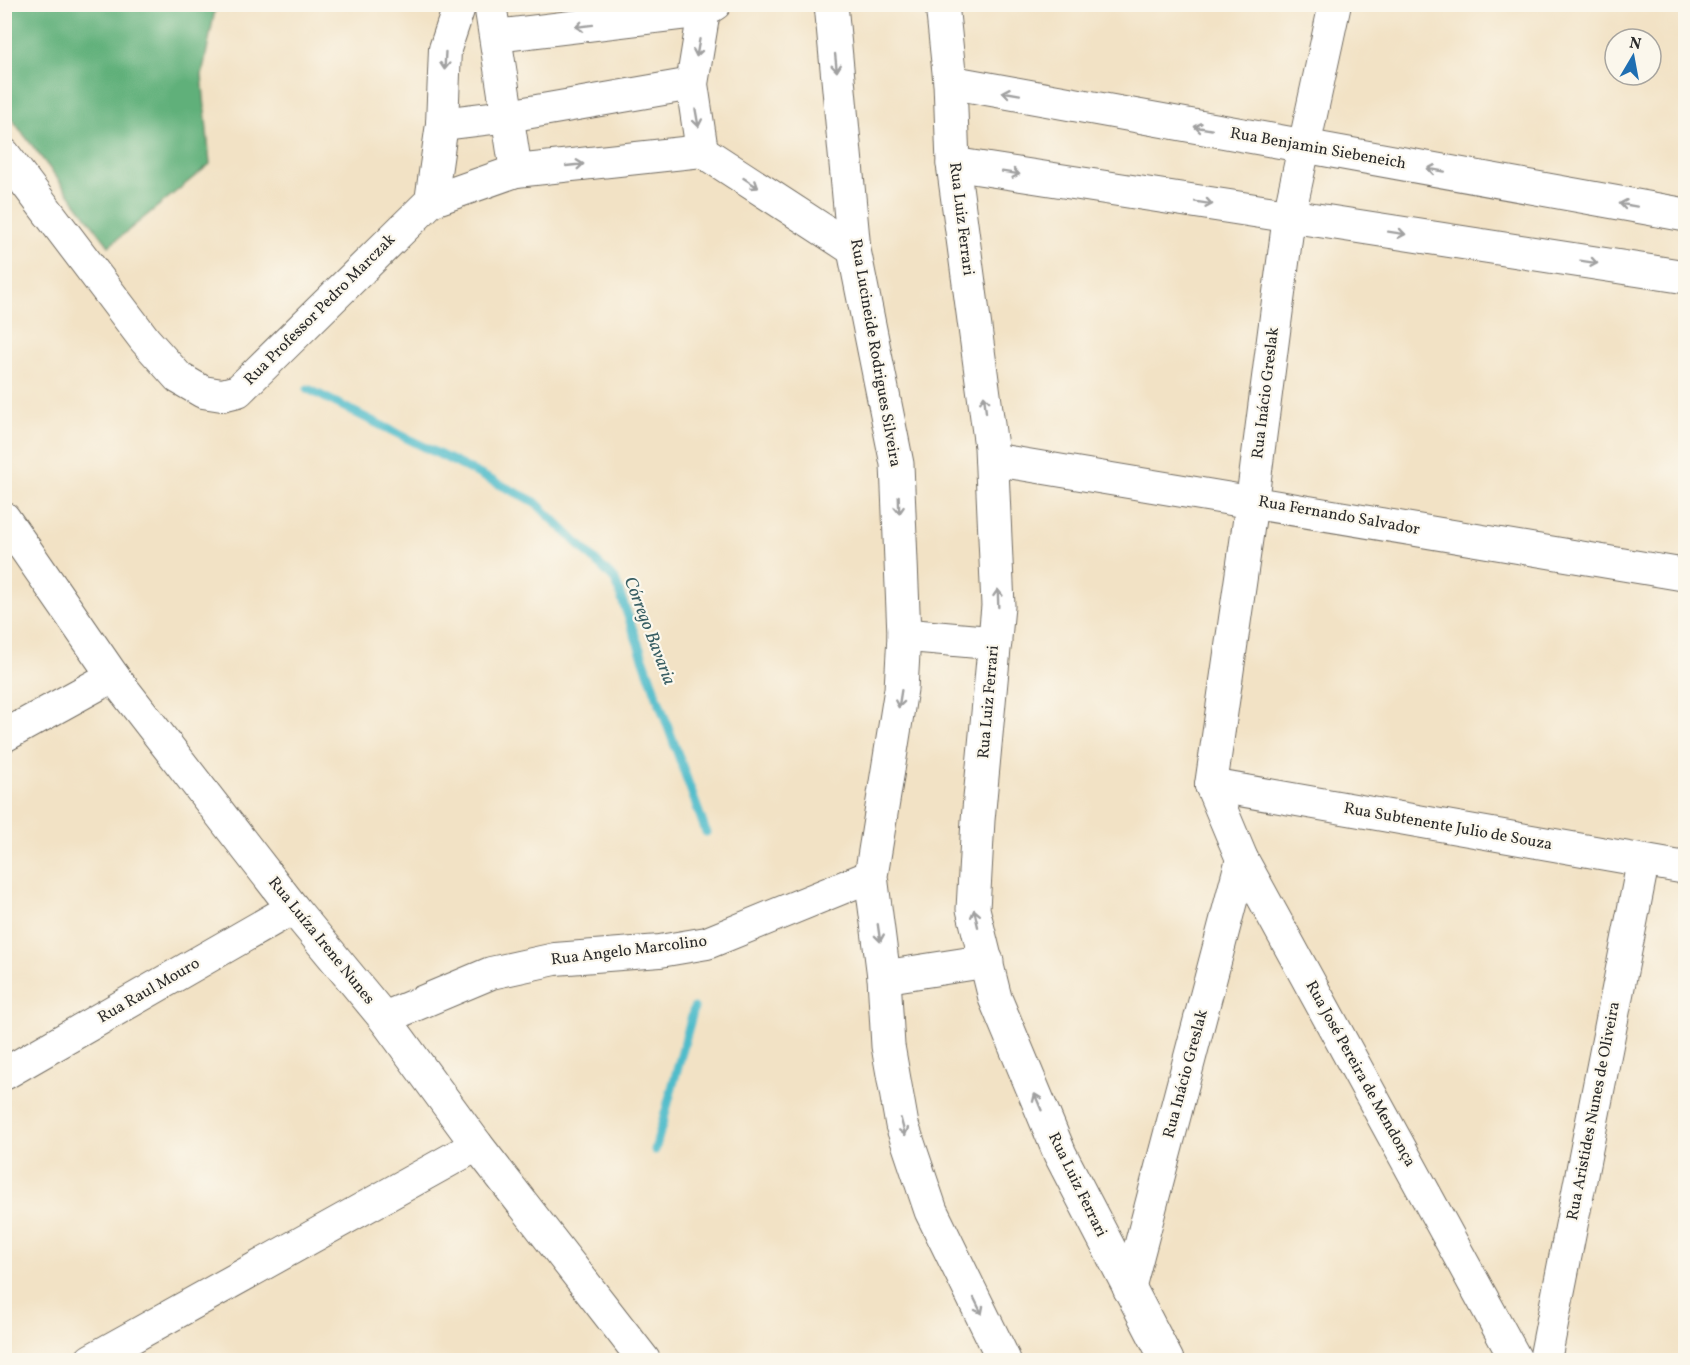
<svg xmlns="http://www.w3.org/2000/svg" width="1690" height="1365" font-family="Vollkorn,serif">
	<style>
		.forest { fill: #60b07a; stroke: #466e52; stroke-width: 1.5 }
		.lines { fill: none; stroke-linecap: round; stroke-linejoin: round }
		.stream { stroke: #50bcca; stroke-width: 9 }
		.minor-casing { stroke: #716b61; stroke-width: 34 }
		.tertiary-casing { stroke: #716b61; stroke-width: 35 }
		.minor { stroke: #fff; stroke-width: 32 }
		.tertiary { stroke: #fff; stroke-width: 33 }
		.oneway { stroke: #a0a0a0 }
		.labels { text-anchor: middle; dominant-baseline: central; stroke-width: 4.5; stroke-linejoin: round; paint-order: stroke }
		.street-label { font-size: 16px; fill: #2b2b2b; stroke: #fbf7ec }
		.water-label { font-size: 18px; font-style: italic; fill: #385e63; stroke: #fbf7ec }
	</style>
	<rect width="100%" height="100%" fill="#fbf7ec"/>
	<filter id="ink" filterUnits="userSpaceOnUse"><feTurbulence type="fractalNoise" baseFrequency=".0167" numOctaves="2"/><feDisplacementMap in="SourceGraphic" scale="12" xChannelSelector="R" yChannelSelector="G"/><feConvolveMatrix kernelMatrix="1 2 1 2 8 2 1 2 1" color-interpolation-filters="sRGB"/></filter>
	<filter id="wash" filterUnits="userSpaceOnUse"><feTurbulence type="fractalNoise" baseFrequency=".008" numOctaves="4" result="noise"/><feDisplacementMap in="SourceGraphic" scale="24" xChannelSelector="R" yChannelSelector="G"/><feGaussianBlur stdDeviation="1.35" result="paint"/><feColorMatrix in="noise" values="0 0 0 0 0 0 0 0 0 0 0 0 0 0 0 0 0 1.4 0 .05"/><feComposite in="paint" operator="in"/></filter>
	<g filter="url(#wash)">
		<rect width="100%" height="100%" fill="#f2e2c5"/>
		<polygon class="forest" points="5,4 216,5 202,75 210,164 109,246 5,110"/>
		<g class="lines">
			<g class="stream">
				<polyline points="308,389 535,502 615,580 706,832"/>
				<polyline points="655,1150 694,1008"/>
			</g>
		</g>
	</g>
	<g filter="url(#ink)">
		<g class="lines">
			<g class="minor-casing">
				<g id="minor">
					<polyline points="490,4 516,171"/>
					<polyline points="496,36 704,11 715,4"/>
					<polyline points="442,124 508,116 692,84"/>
					<polyline points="702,151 692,84 704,11"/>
					<polyline points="4,154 145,340 179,378 203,392 222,395 238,391 431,201 442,124 445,49 460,4"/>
					<polyline points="431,201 516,171 702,151 854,250"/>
					<polyline points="991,459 1686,575"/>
					<polyline points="4,518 113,676 293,908 384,1018 477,1145 644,1360"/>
					<polyline points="4,736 113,676"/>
					<polyline points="1211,785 1252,501 1289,216 1335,4"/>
					<polyline points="1211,785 1242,859 1516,1360"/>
					<polyline points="1211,785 1686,868"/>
					<polyline points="384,1018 491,973 555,959 660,951 707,943 871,876"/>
					<polyline points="4,1074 293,908"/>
					<polyline points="1129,1289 1242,859"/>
					<polyline points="91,1360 477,1145"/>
					<polyline points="1545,1360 1643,862"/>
				</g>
			</g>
			<g class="tertiary-casing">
				<g id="tertiary">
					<polyline points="831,4 854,250 897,464 904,635 901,689 871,876 884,977 888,1046 902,1125 931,1211 1004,1360"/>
					<polyline points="942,4 950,82 953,164 991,447 998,606 978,820 973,909 995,998 1060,1154 1167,1360"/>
					<polyline points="950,82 1686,215"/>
					<polyline points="953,164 1686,277"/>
					<polyline points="904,635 995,643"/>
					<polyline points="884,977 987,961"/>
				</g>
			</g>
			<use href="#minor" class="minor"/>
			<use href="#tertiary" class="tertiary"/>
		</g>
		<defs><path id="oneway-shaft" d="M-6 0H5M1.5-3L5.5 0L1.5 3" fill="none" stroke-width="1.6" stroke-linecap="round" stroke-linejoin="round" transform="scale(1.5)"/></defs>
		<g class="oneway">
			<use href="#oneway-shaft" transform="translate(584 26) rotate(173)"/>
			<use href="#oneway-shaft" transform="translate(698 48) rotate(100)"/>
			<use href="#oneway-shaft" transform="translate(445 61) rotate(93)"/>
			<use href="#oneway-shaft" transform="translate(836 63) rotate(84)"/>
			<use href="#oneway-shaft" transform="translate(1011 93) rotate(-170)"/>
			<use href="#oneway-shaft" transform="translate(697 118) rotate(80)"/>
			<use href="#oneway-shaft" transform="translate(1203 128) rotate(-170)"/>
			<use href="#oneway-shaft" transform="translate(575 165) rotate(-6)"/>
			<use href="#oneway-shaft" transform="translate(1436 170) rotate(-170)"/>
			<use href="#oneway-shaft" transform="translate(1011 173) rotate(9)"/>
			<use href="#oneway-shaft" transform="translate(751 183) rotate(33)"/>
			<use href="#oneway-shaft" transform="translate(1204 203) rotate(9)"/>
			<use href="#oneway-shaft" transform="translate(1628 205) rotate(-170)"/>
			<use href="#oneway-shaft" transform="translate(1397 233) rotate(9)"/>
			<use href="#oneway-shaft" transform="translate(1589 262) rotate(9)"/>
			<use href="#oneway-shaft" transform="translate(985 404) rotate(-97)"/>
			<use href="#oneway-shaft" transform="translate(899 505) rotate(88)"/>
			<use href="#oneway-shaft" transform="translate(998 598) rotate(-92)"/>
			<use href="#oneway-shaft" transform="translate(900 699) rotate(99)"/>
			<use href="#oneway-shaft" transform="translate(976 918) rotate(-103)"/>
			<use href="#oneway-shaft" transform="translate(879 933) rotate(82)"/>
			<use href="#oneway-shaft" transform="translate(1038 1102) rotate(-113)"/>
			<use href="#oneway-shaft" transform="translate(903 1127) rotate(75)"/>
			<use href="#oneway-shaft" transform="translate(978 1306) rotate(64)"/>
		</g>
	</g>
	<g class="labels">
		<g class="street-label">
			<text transform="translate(1318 149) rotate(10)">Rua Benjamin Siebeneich</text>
			<text transform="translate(961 219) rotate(83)">Rua Luiz Ferrari</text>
			<text transform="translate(320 310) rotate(-45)">Rua Professor Pedro Marczak</text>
			<text transform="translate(875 353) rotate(80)">Rua Lucineide Rodrigues Silveira</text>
			<text transform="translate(1266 393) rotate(-83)">Rua Inácio Greslak</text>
			<text transform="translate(1339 516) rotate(10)">Rua Fernando Salvador</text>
			<text transform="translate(989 702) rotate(-85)">Rua Luiz Ferrari</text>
			<text transform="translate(1448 827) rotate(10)">Rua Subtenente Julio de Souza</text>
			<text transform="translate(321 941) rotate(51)">Rua Luíza Irene Nunes</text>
			<text transform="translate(629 951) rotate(-7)">Rua Angelo Marcolino</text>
			<text transform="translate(149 991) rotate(-30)">Rua Raul Mouro</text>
			<text transform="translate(1186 1074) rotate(-75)">Rua Inácio Greslak</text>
			<text transform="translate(1360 1074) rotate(61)">Rua José Pereira de Mendonça</text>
			<text transform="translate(1594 1111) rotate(-79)">Rua Aristides Nunes de Oliveira</text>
			<text transform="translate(1077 1185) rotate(64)">Rua Luiz Ferrari</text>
		</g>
		<g class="water-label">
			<text transform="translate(649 631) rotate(69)">Córrego Bavaria</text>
		</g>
	</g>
	<rect width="1690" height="1365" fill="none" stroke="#fbf7ec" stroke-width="24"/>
	<g transform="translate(1633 57) rotate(10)"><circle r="28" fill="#fbf7ec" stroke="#a8a59f" stroke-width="1.5"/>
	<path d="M0-4.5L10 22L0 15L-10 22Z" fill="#1f6fb2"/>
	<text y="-9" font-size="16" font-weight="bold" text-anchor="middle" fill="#2b2b2b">N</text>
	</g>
</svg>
